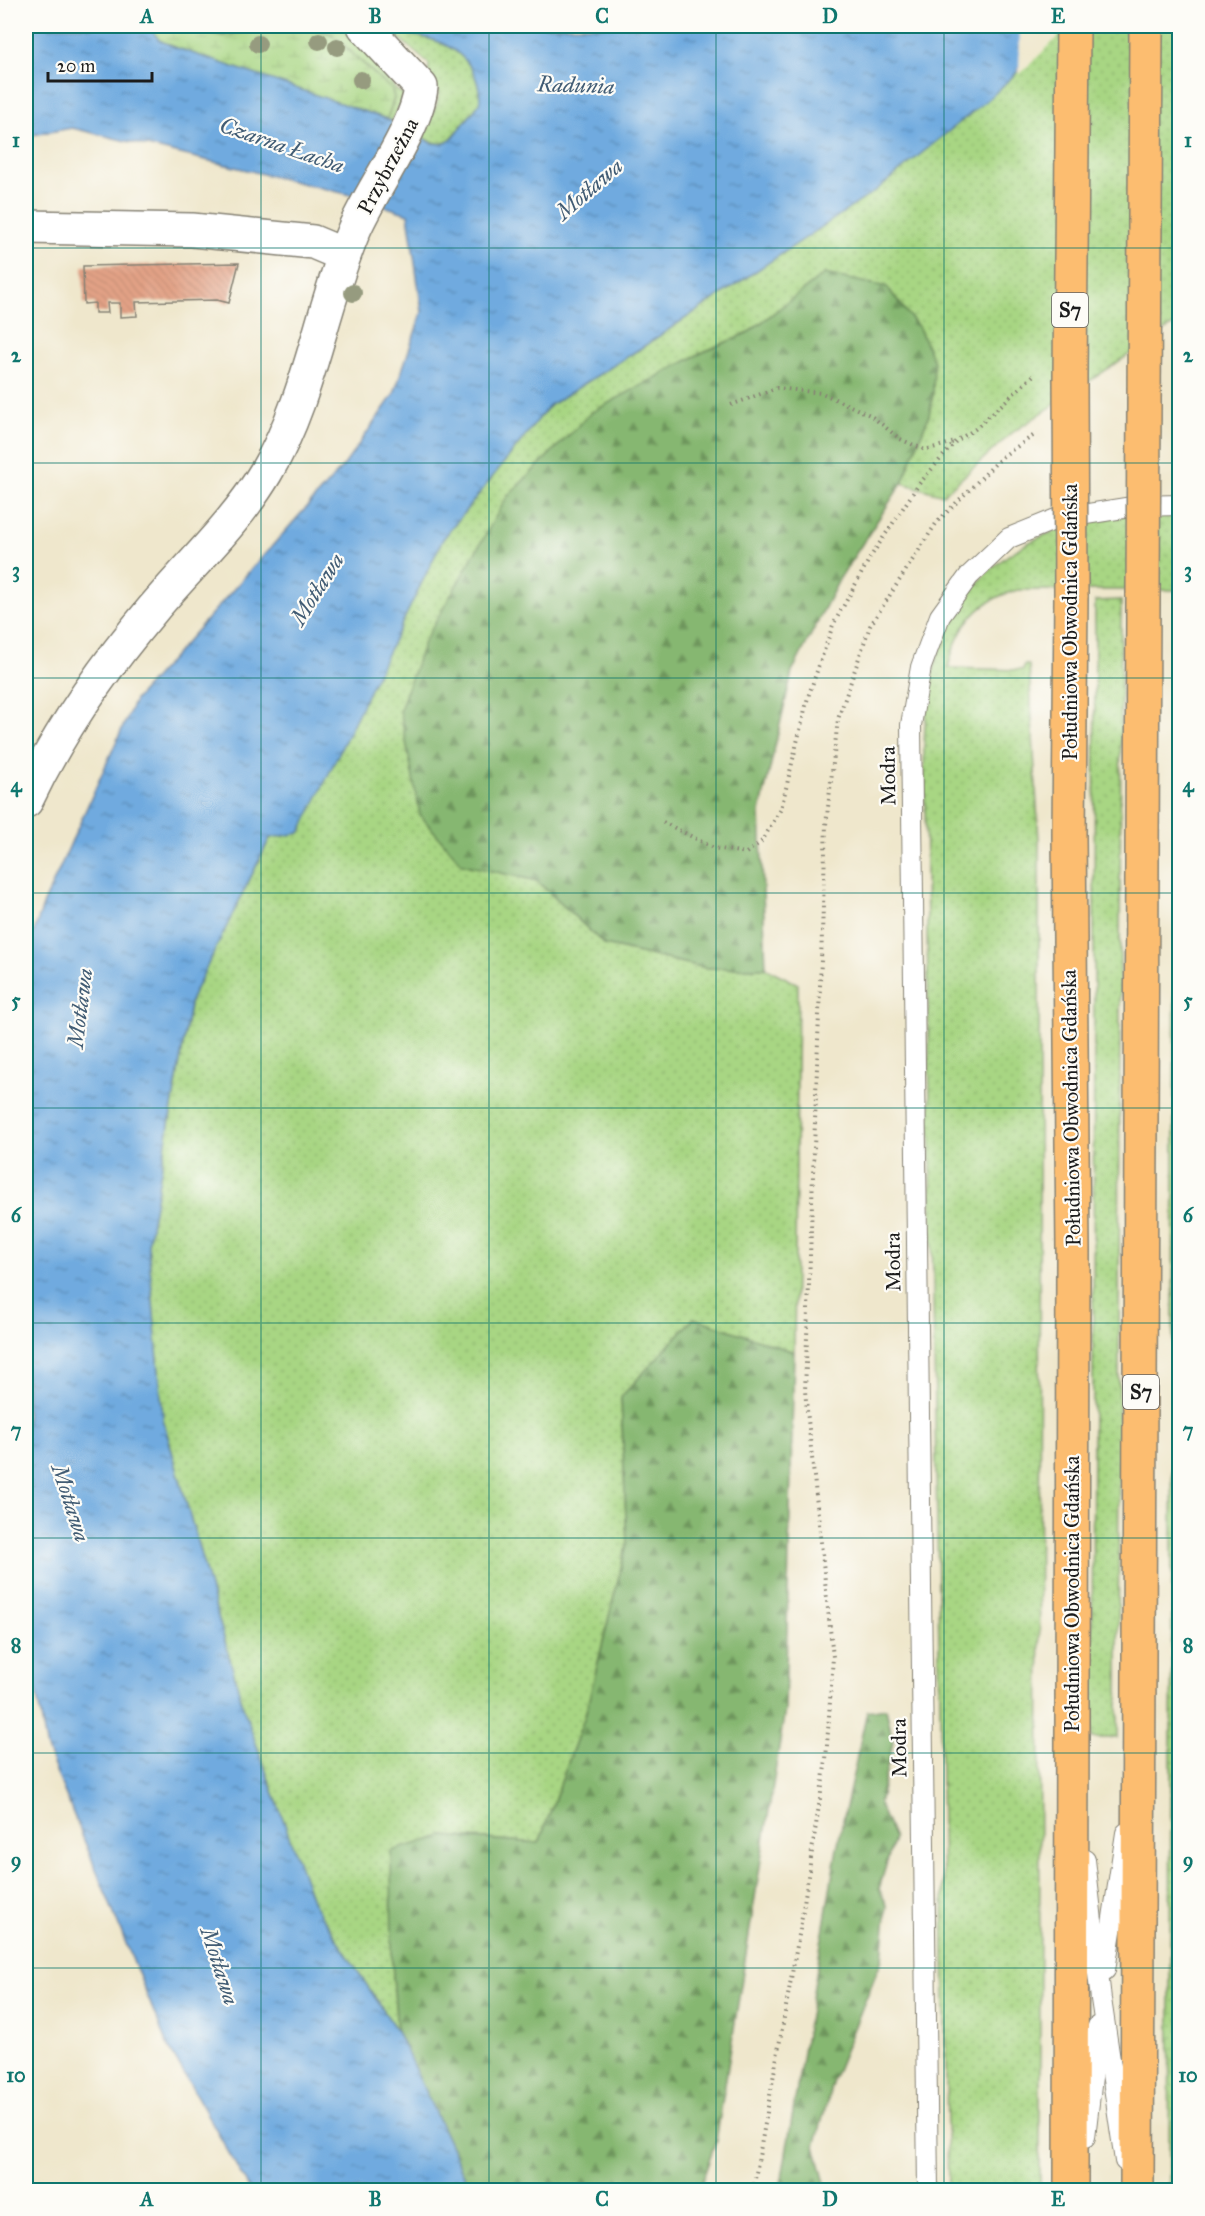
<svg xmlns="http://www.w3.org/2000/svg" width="1205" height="2216" font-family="'IM FELL Great Primer',serif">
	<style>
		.grass { fill: url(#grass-dots); stroke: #627950; stroke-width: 1.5 }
		.forest { fill: url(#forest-firs); stroke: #516a46; stroke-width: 1.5 }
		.wetland { fill: url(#wetland-marsh); stroke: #627950; stroke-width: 1.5 }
		.water { fill: url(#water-ripples); stroke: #46637e; stroke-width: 1.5 }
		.pier { fill: #efe7cc }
		.building { fill: url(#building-back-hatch) }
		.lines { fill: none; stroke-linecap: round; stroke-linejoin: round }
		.lane-casing { stroke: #868274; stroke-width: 22 }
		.street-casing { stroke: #868274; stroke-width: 36 }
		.highway-casing { stroke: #868274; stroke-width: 36 }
		.path { stroke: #868274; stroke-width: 4; stroke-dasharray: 1.5 4.5; stroke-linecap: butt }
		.lane { stroke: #fff; stroke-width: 20 }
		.street { stroke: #fff; stroke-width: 33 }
		.highway { stroke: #fcbd6f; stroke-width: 33 }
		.highway-bridge-casing { stroke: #868274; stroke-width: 36; stroke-linecap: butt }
		.highway-bridge { stroke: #fcbd6f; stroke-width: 33 }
		.tree { fill: #969b7f }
		.grid { fill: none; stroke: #0f766e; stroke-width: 1.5; stroke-opacity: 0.55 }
		.labels { text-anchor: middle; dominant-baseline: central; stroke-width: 4.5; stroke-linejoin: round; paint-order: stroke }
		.shield { fill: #fdfcf7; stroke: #605f5e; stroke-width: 1.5 }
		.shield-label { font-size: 20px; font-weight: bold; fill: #1c1c1c }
		.street-label { font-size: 21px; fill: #1c1c1c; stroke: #fdfcf7 }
		.water-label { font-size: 22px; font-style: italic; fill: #415c74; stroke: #fdfcf7 }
		.neatline { fill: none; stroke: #0f766e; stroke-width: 2 }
		.grid-label { font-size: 20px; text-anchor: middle; font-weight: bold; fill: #0f766e }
	</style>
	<defs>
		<pattern id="grass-dots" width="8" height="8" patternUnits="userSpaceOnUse" patternTransform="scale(1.5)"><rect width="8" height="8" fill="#a8d683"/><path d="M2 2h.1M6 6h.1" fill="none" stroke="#90b771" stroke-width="1.8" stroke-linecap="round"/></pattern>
		<pattern id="forest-firs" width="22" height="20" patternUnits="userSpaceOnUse" patternTransform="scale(1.5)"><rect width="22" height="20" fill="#86b771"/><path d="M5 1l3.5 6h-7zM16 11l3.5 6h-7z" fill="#6d945c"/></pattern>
		<pattern id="wetland-marsh" width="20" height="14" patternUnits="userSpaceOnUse" patternTransform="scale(1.5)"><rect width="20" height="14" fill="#a8d683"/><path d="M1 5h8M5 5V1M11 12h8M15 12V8" fill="none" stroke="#90b771"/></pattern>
		<pattern id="water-ripples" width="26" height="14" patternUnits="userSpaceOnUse" patternTransform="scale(1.5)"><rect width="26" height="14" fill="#6faadf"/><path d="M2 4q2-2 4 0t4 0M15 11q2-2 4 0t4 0" fill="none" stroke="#5a8ab4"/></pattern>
		<pattern id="building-back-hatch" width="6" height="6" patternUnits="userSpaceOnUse" patternTransform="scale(1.5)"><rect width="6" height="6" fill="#e3a286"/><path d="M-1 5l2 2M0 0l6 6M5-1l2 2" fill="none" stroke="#c28b73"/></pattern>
	</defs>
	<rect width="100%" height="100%" fill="#fdfcf7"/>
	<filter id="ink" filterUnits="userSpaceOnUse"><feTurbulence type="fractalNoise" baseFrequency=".0167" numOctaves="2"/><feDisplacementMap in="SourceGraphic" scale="12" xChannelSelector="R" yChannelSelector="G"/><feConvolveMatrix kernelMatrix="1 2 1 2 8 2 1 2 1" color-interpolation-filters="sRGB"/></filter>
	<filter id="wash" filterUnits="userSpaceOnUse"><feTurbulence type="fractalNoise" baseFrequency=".008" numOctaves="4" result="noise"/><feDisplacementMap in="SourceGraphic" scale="24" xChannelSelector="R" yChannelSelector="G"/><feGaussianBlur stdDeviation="1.35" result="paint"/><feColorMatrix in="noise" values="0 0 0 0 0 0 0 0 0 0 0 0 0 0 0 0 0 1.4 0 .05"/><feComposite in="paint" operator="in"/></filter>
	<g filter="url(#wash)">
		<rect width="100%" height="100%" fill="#efe7cc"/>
		<g class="grass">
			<path d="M193,26H276C249,31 218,43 193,26Z"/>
			<polygon points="306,26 349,26 361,38 396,90 405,95 392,121 387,119 394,98 331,34"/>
			<path d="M399,26H405L411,35C449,40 480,60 480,103C475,111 468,117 462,125C447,145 443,149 419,136L437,104L439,90L427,82L429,64L393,33V28Z"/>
			<polygon points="1066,26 1179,26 1179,321 1012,433 943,495 902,483 929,415 824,274 749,332 699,354 462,864 537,881 605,945 706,968 766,968 798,984 794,1352 694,1318 621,1397 627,1543 585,1716 539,1843 443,1836 392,1961 397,2031 313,1904 244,1710 163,1419 148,1244 191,999 270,838 300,832 443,539 549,406 641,348 874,192 992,96"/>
			<path d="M1179,508V590H1018C977,600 957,628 948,668L1023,670L1024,665H1029L1039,841L1040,2190H948L924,747C926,658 956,572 1045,535C1085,518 1137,513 1179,508Z"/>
			<polygon points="1121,600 1118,1738 1092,1738 1095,601"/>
			<polygon points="1179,776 1180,2190 1169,2190 1175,923"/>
		</g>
		<g class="forest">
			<polygon points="824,274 887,287 919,328 934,362 933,395 929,415 902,483 840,578 792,672 760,812 766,968 706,968 605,945 537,881 462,864 420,815 400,710 424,642 507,497 592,412 699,354 749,332"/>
			<polygon points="694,1318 794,1352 785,1710 716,2141 699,2190 471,2190 397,2031 392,1961 391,1851 443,1836 539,1843 585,1716 627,1543 621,1397"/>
			<polygon points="886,1708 893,1742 879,1804 894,1838 879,1889 887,1905 882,1959 833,2080 815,2146 825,2183 823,2190 780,2190 837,1848 867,1711"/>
		</g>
		<polygon class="wetland" points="149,26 193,26 200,31 223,36 276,26 306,26 331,34 392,90 394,98 387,119 174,47 159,40"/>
		<path class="water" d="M26,26H149L159,40L174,47L387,119L432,143L443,144L451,140L480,103C480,60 449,40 411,35L405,26H1066L992,96L874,192L641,348L549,406L443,539L300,833L270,838L191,999L148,1244L163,1419L244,1710L313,1903L397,2031L471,2190H250L166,2042L47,1749L26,1637V954L44,903L135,700L345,464L394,394L422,312L408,214L355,196L72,128L26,136Z"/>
		<polygon class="pier" points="1020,26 1069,26 1019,75"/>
		<g id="blocks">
			<polygon class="building" points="239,263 229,303 217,300 136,302 137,316 120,317 120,303 107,303 108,313 95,313 95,303 84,304 83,266"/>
		</g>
	</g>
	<g filter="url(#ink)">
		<use href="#blocks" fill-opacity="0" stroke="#868274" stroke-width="1.5"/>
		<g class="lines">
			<g class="lane-casing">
				<g id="lane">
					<polyline points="1085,1860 1101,1999 1125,2161"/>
					<polyline points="1105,1970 1126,1833"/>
					<polyline points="1085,2137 1098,2026"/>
					<polyline points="928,2190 911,725 921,667 940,616 969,576 1009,538 1056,519 1137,506 1180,505"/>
				</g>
			</g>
			<g class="street-casing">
				<g id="street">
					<polyline points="26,227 192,230 313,242 344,255"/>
					<path d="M26,801C59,731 103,668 153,609C191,564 236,523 266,472C310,398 321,308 354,230C372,188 417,129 421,87L364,26"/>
				</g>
			</g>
			<g class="highway-casing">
				<g id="highway">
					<polyline points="1071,595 1069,835 1073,1250 1071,2190"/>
					<polyline points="1137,2190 1143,594"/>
				</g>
			</g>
			<g class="path">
				<polyline points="731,405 777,388 822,393 870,415 900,439 925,450 955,442"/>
				<polyline points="663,822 714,848 746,853 762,841 781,809 808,697 833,625 871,556 919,484 956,441 975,429 1036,373"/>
				<polyline points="753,2190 800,1929 826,1760 833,1657 805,1391 826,825 838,719 870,626 937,522 1003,456 1036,434"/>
			</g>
			<use href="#lane" class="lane"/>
			<use href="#street" class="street"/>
			<use href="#highway" class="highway"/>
			<g class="highway-bridge-casing">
				<g id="highway-bridge">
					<polyline points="1143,594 1146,26"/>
					<polyline points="1071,595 1070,376 1073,26"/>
				</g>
			</g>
			<use href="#highway-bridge" class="highway-bridge"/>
		</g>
		<g class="tree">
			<circle cx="319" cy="41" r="9"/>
			<circle cx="258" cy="44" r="9"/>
			<circle cx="337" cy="47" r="9"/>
			<circle cx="361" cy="80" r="9"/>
			<circle cx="353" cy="293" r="9"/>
		</g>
	</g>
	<path class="grid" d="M261,26V2190M489,26V2190M716,26V2190M944,26V2190M26,248H1180M26,463H1180M26,678H1180M26,893H1180M26,1108H1180M26,1323H1180M26,1538H1180M26,1753H1180M26,1968H1180"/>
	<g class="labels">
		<g class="shield">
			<rect x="1052" y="293" width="36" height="34" rx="4.5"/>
			<rect x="1123" y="1375" width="36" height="34" rx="4.5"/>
		</g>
		<g class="shield-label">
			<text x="1070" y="310">S7</text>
			<text x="1141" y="1392">S7</text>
		</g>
		<g class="street-label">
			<text transform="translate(388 166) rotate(-62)">Przybrzeżna</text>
			<text transform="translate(1070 622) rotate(-90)">Południowa Obwodnica Gdańska</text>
			<text transform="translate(888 776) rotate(-91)">Modra</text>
			<text transform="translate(1071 1108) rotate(-91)">Południowa Obwodnica Gdańska</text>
			<text transform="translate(893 1262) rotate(-91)">Modra</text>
			<text transform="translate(1072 1594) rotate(-90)">Południowa Obwodnica Gdańska</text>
			<text transform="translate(899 1748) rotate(-91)">Modra</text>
		</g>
		<g class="water-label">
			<text transform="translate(576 85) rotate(2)">Radunia</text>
			<text transform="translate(282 145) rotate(19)">Czarna Łacha</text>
			<text transform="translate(589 189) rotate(-41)">Motława</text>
			<text transform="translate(317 589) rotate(-58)">Motława</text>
			<text transform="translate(80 1008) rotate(-83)">Motława</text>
			<text transform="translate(71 1503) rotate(72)">Motława</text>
			<text transform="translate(220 1966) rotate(72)">Motława</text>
		</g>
	</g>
	<rect width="1205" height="2216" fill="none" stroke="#fdfcf7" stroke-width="66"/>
	<path d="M48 72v9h104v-9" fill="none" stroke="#1c1c1c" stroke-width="3"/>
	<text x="57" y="72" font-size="18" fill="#1c1c1c" stroke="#fdfcf7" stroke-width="4.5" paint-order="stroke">20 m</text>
	<rect x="33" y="33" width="1139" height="2150" class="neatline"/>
	<g class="grid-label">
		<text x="147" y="23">A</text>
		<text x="375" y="23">B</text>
		<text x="602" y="23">C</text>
		<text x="830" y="23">D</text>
		<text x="1058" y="23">E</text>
		<text x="16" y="147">1</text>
		<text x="1188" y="147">1</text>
		<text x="16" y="362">2</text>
		<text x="1188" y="362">2</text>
		<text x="16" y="577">3</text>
		<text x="1188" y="577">3</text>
		<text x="16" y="792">4</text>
		<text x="1188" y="792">4</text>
		<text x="16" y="1007">5</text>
		<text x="1188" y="1007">5</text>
		<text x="16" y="1222">6</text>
		<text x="1188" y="1222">6</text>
		<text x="16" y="1437">7</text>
		<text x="1188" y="1437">7</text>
		<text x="16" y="1652">8</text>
		<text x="1188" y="1652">8</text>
		<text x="16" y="1867">9</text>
		<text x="1188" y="1867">9</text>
		<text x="16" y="2082">10</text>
		<text x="1188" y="2082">10</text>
		<text x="147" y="2206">A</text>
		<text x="375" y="2206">B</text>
		<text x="602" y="2206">C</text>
		<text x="830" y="2206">D</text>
		<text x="1058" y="2206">E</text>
	</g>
</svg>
